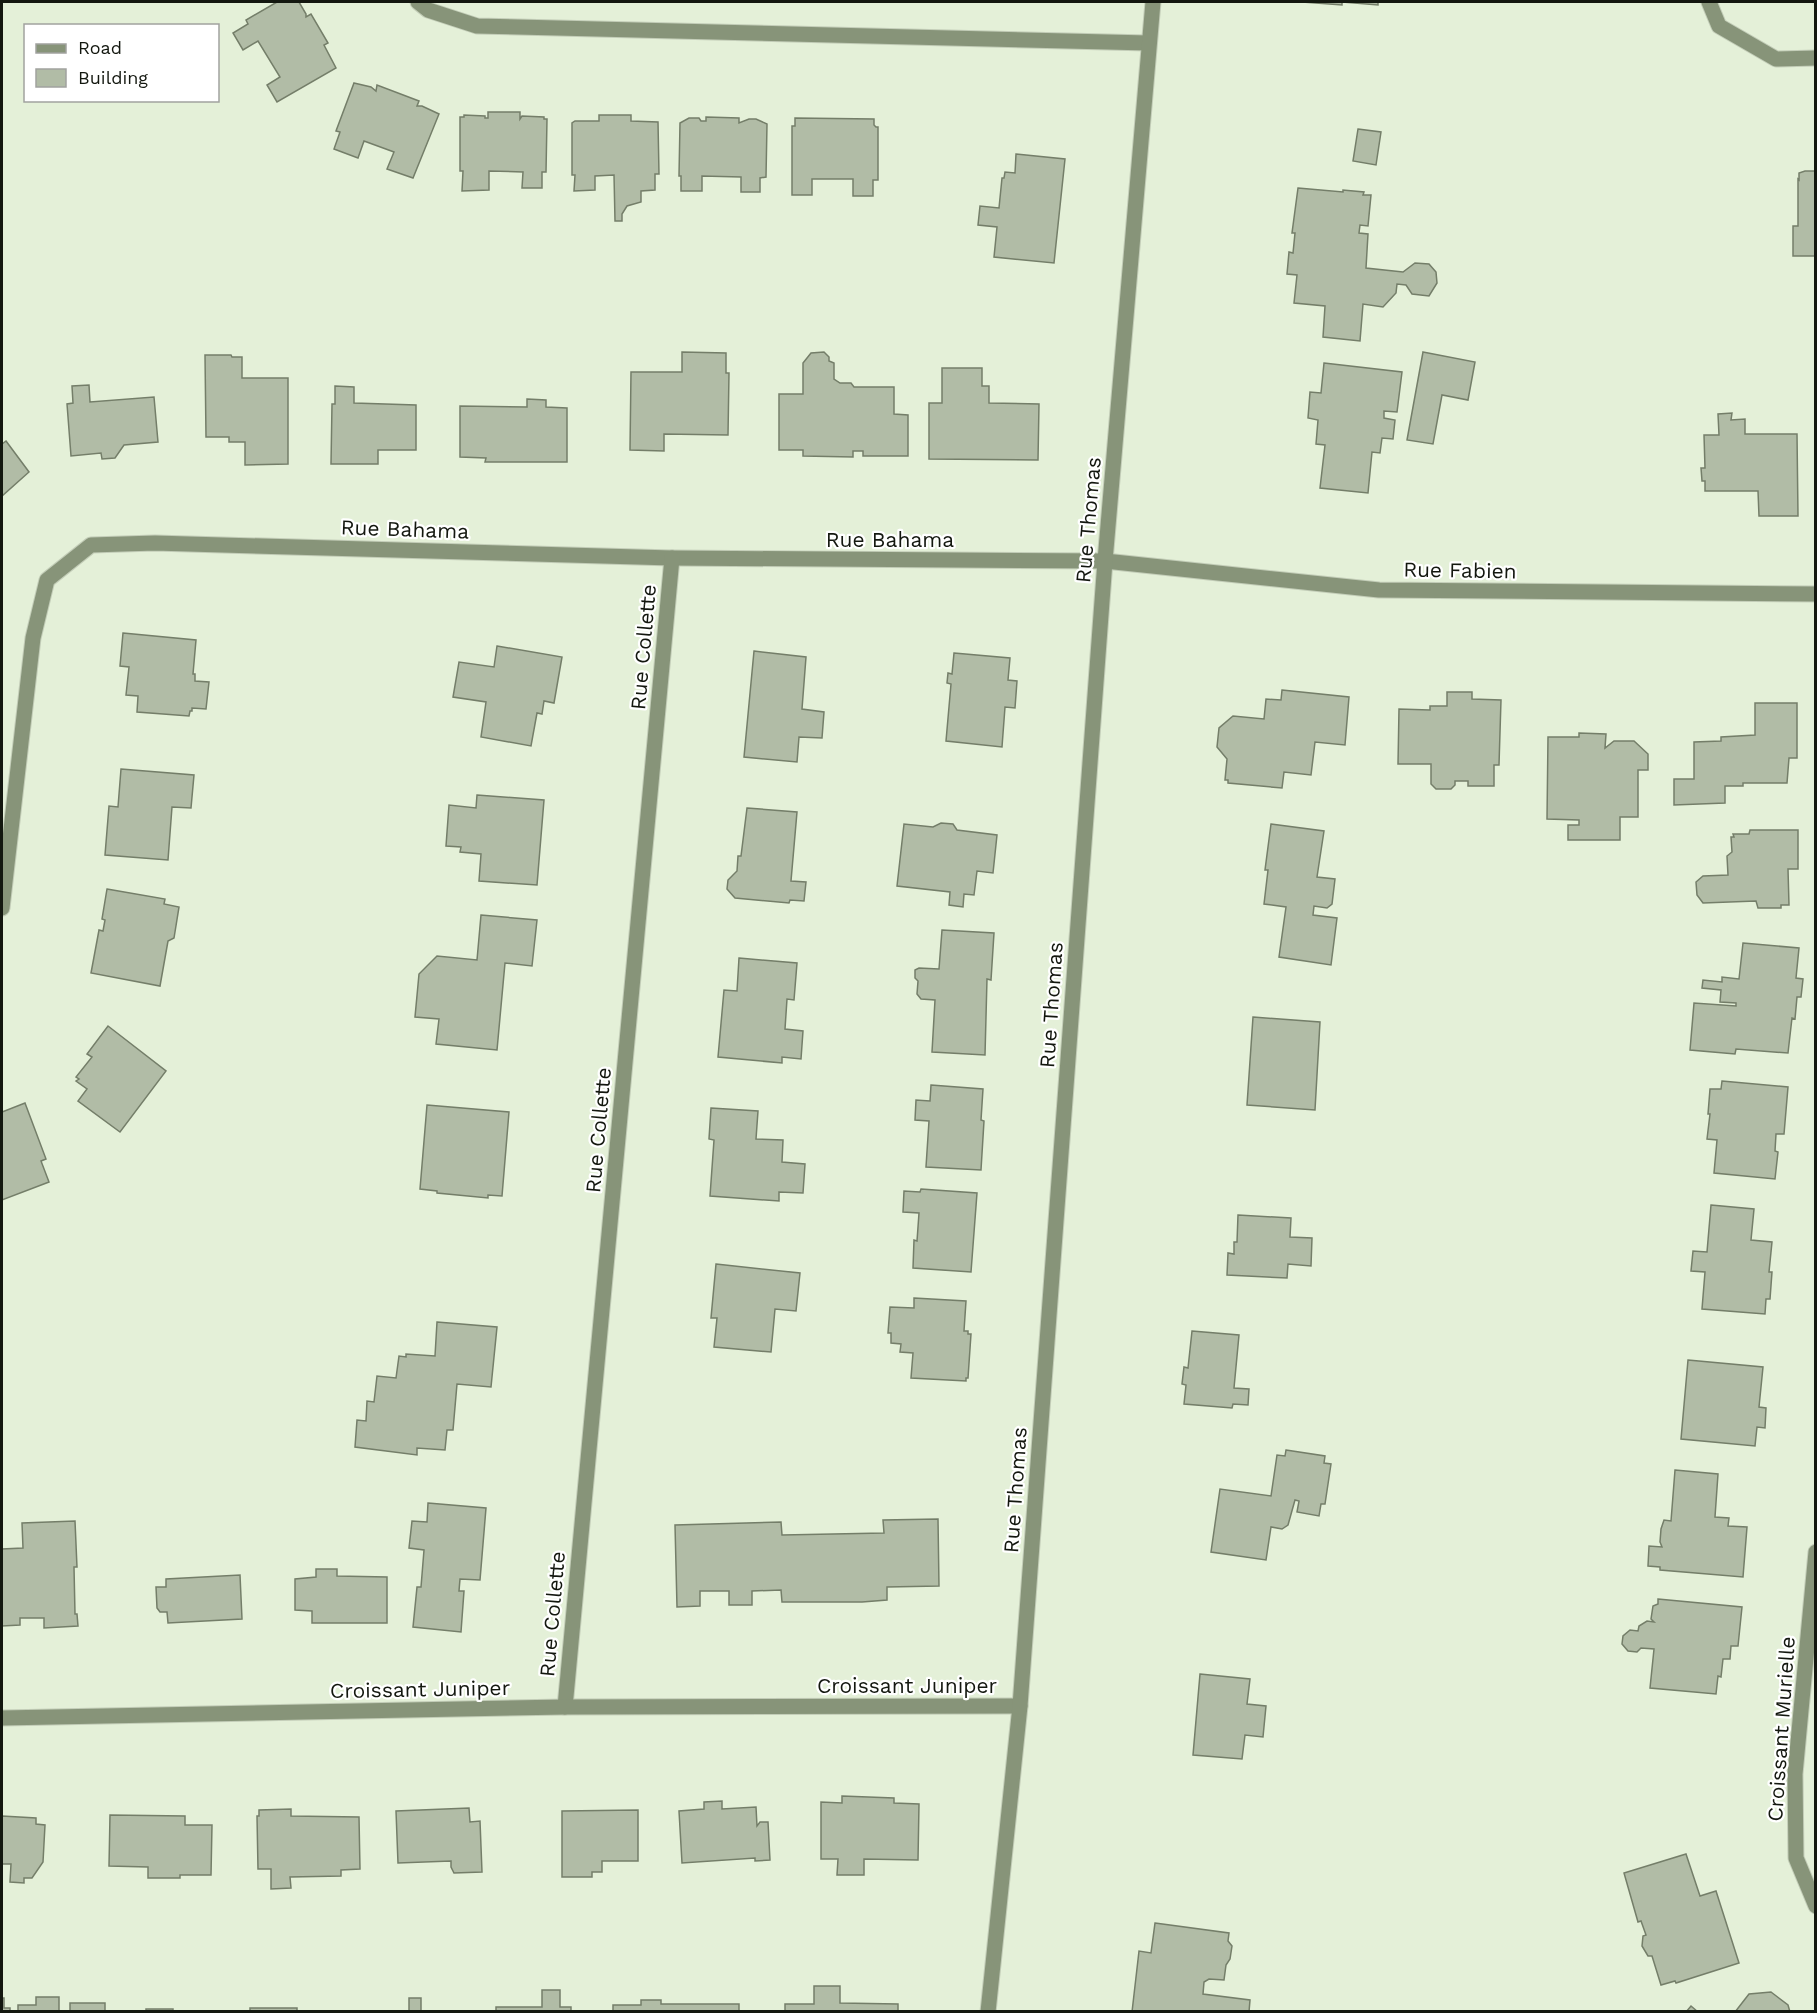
<svg xmlns="http://www.w3.org/2000/svg" width="1817" height="2013" font-family="'Work Sans',sans-serif">
	<style>
		.building { fill: #b1bca6; stroke: #747e69; stroke-width: 1.5 }
		.lines { fill: none; stroke-linecap: round; stroke-linejoin: round }
		.minor-casing { stroke: #c3cdb8; stroke-width: 17 }
		.minor { stroke: #879479; stroke-width: 15 }
		.labels { text-anchor: middle; dominant-baseline: central; stroke-width: 4.5; stroke-linejoin: round; paint-order: stroke }
		.street-label { font-size: 21px; fill: #13170f; stroke: #fff }
	</style>
	<rect width="100%" height="100%" fill="#e4f0d8"/>
	<g class="building">
		<polygon points="277,2 299,2 306,14 306,17 311,14 328,43 324,45 336,68 277,102 267,85 280,77 258,41 243,50 233,33 248,24 246,20"/>
		<polygon points="1302,2 1378,2 1378,5 1342,2 1342,5"/>
		<polygon points="354,83 371,87 376,91 377,85 419,101 417,106 422,106 439,114 413,178 387,169 394,152 364,141 358,158 334,149 340,132 336,131"/>
		<polygon points="488,112 520,112 520,119 522,116 544,117 544,119 547,119 546,172 542,172 542,188 522,188 523,172 489,171 489,190 462,191 463,171 460,171 460,117 464,117 464,115 485,116 485,118 488,118"/>
		<polygon points="599,115 631,115 631,121 658,122 659,174 655,174 655,190 641,191 641,202 627,206 622,214 622,221 615,221 614,175 595,176 595,190 574,191 575,175 572,175 572,123 575,121 599,121"/>
		<polygon points="706,117 739,118 739,123 749,119 756,119 767,124 766,177 760,178 760,192 741,192 741,177 702,176 702,191 681,191 681,176 679,176 680,123 689,118 699,118 701,121 706,121"/>
		<polygon points="795,118 874,119 874,125 876,127 878,127 878,180 873,180 873,196 853,196 853,179 812,179 812,195 792,195 792,126 795,126"/>
		<polygon points="1358,129 1381,132 1376,165 1353,161"/>
		<polygon points="1016,154 1065,159 1054,263 994,257 997,227 978,225 980,206 999,208 1002,178 1004,178 1005,172 1015,173"/>
		<polygon points="1805,171 1816,171 1816,256 1793,256 1793,226 1798,226 1798,179 1799,180 1799,173"/>
		<polygon points="1298,188 1343,192 1343,190 1364,192 1363,195 1371,195 1368,226 1360,225 1359,233 1368,234 1366,268 1403,272 1415,263 1429,264 1436,272 1437,283 1429,296 1412,294 1406,285 1397,284 1396,293 1383,307 1363,304 1360,341 1323,337 1325,306 1294,303 1297,275 1287,274 1289,252 1293,253 1295,233 1292,233"/>
		<polygon points="682,352 726,353 726,373 729,373 728,435 664,434 664,451 630,450 631,372 682,372"/>
		<polygon points="824,352 829,357 829,361 834,363 834,379 840,383 851,383 854,387 894,387 894,414 908,415 908,456 863,456 863,451 853,451 853,457 803,456 803,450 779,450 779,394 803,394 803,363 811,353"/>
		<polygon points="1423,352 1475,362 1468,400 1442,395 1433,444 1407,440"/>
		<polygon points="205,355 231,355 232,357 242,357 242,378 288,378 288,464 245,465 245,442 229,442 229,437 206,437"/>
		<polygon points="1324,363 1402,372 1397,412 1384,411 1384,418 1395,420 1393,439 1382,438 1380,453 1372,452 1368,493 1320,488 1325,445 1316,444 1318,420 1308,418 1310,392 1321,393"/>
		<polygon points="942,368 982,368 982,386 989,386 989,403 1039,404 1038,460 929,459 929,403 942,403"/>
		<polygon points="89,385 90,402 154,397 158,442 124,445 115,458 102,459 101,453 71,456 67,404 73,403 72,386"/>
		<polygon points="335,386 354,387 354,403 416,405 416,450 378,450 378,464 331,464 332,404 335,404"/>
		<polygon points="527,399 546,400 546,407 567,408 567,462 485,462 486,458 460,457 460,406 527,407"/>
		<polygon points="1732,413 1731,420 1745,419 1745,434 1797,434 1798,516 1759,516 1758,491 1705,491 1705,481 1702,481 1701,468 1705,468 1704,435 1719,435 1718,414"/>
		<polygon points="6,441 29,472 2,496 2,444"/>
		<polygon points="123,633 196,640 193,674 195,674 195,681 209,682 206,709 192,708 192,711 190,711 189,716 137,712 138,696 126,695 129,667 120,666"/>
		<polygon points="497,646 562,657 554,703 544,701 542,714 537,713 531,746 481,737 486,702 453,697 459,662 494,667"/>
		<polygon points="754,651 806,657 802,709 824,712 822,738 799,737 797,762 744,757"/>
		<polygon points="954,653 1010,658 1008,680 1017,681 1015,708 1005,707 1002,747 946,741 951,684 947,683 948,673 952,674"/>
		<polygon points="1282,690 1349,697 1345,745 1315,742 1311,775 1284,772 1282,788 1228,783 1228,780 1225,780 1227,759 1217,747 1219,728 1233,716 1264,719 1266,699 1281,700"/>
		<polygon points="1447,692 1472,692 1472,699 1501,700 1499,765 1494,765 1494,786 1468,786 1468,781 1455,781 1455,785 1451,789 1436,789 1431,784 1431,764 1398,764 1399,709 1430,710 1430,706 1447,706"/>
		<polygon points="1755,703 1797,703 1797,758 1789,758 1787,783 1743,783 1743,786 1725,786 1725,803 1674,805 1674,779 1694,779 1694,742 1721,741 1721,737 1755,735"/>
		<polygon points="1579,733 1606,734 1605,748 1614,741 1634,741 1648,754 1648,770 1638,770 1638,817 1620,817 1620,840 1568,840 1568,825 1579,825 1579,820 1547,819 1548,737 1579,737"/>
		<polygon points="121,769 194,775 191,808 172,807 168,860 105,855 109,806 118,807"/>
		<polygon points="477,795 544,800 537,885 479,881 481,854 460,852 461,847 446,846 449,805 476,808"/>
		<polygon points="747,808 797,812 791,881 806,882 804,901 790,900 789,903 735,898 727,889 728,880 737,871 738,856 741,856"/>
		<polygon points="941,823 953,824 957,830 997,835 993,873 977,871 974,895 964,894 963,907 949,905 950,892 897,886 904,824 933,827"/>
		<polygon points="1271,824 1324,831 1317,877 1335,879 1332,904 1327,908 1314,906 1313,915 1337,918 1331,965 1279,957 1286,907 1264,904 1268,870 1265,870"/>
		<polygon points="1750,830 1798,830 1798,869 1788,869 1789,905 1781,905 1781,908 1758,908 1756,901 1703,903 1697,895 1696,882 1703,876 1728,875 1727,856 1732,852 1731,837 1734,837 1733,834 1749,834"/>
		<polygon points="107,889 165,899 164,904 179,907 174,938 168,941 160,986 91,973 99,930 103,931 105,920 102,919"/>
		<polygon points="481,915 537,920 532,966 505,963 497,1050 436,1044 439,1019 415,1017 419,974 437,956 477,960"/>
		<polygon points="942,930 994,933 991,980 987,979 985,1055 932,1052 935,1000 921,999 917,994 918,981 915,978 915,970 919,968 939,969"/>
		<polygon points="1743,943 1799,948 1796,978 1803,979 1801,997 1797,997 1795,1019 1792,1018 1788,1053 1736,1049 1735,1054 1690,1050 1694,1003 1736,1006 1736,1003 1720,1002 1721,990 1702,988 1703,980 1722,982 1722,977 1739,979"/>
		<polygon points="739,958 797,963 794,1000 787,999 785,1029 803,1031 801,1059 782,1057 782,1063 718,1057 724,990 737,991"/>
		<polygon points="1253,1017 1320,1022 1315,1110 1247,1105"/>
		<polygon points="108,1026 166,1071 120,1132 78,1101 87,1089 76,1081 79,1079 76,1077 92,1057 87,1054"/>
		<polygon points="1722,1081 1788,1087 1784,1134 1776,1134 1775,1151 1778,1152 1775,1179 1714,1173 1717,1140 1707,1139 1710,1114 1708,1114 1710,1089 1721,1089"/>
		<polygon points="931,1085 983,1089 981,1120 984,1121 981,1170 926,1167 929,1121 915,1120 916,1100 930,1101"/>
		<polygon points="25,1103 46,1159 41,1161 49,1182 2,1200 2,1112"/>
		<polygon points="427,1105 509,1112 502,1196 488,1195 488,1198 437,1193 437,1191 420,1189"/>
		<polygon points="711,1108 758,1111 756,1139 783,1140 782,1162 805,1164 803,1193 779,1192 779,1201 710,1196 714,1140 709,1139"/>
		<polygon points="921,1189 977,1193 971,1272 913,1268 914,1240 917,1241 919,1213 903,1212 904,1191 920,1192"/>
		<polygon points="1711,1205 1754,1209 1751,1240 1772,1242 1769,1272 1772,1272 1770,1299 1766,1299 1765,1314 1702,1309 1705,1272 1691,1271 1693,1251 1707,1252"/>
		<polygon points="1238,1215 1291,1218 1290,1237 1312,1238 1311,1266 1288,1264 1287,1278 1227,1275 1228,1253 1234,1254 1234,1242 1237,1242"/>
		<polygon points="716,1264 800,1273 796,1311 775,1309 771,1352 714,1347 717,1318 711,1318"/>
		<polygon points="914,1298 966,1301 964,1331 968,1331 968,1334 971,1334 968,1378 966,1378 966,1381 911,1378 913,1353 900,1352 901,1344 891,1343 891,1333 888,1333 890,1307 914,1308"/>
		<polygon points="437,1322 497,1327 491,1387 457,1384 453,1430 447,1430 445,1450 417,1448 417,1455 355,1447 357,1420 366,1421 367,1401 374,1402 377,1376 396,1378 399,1356 406,1357 406,1354 435,1356"/>
		<polygon points="1192,1331 1239,1335 1234,1388 1249,1389 1248,1405 1233,1404 1232,1408 1184,1404 1186,1385 1182,1384 1184,1367 1188,1368"/>
		<polygon points="1688,1360 1763,1367 1759,1407 1766,1408 1765,1428 1757,1427 1755,1446 1681,1439"/>
		<polygon points="1286,1450 1325,1456 1324,1463 1331,1464 1325,1504 1321,1504 1319,1516 1297,1512 1299,1501 1295,1500 1288,1525 1282,1529 1271,1527 1266,1560 1211,1552 1220,1489 1271,1496 1277,1455 1285,1456"/>
		<polygon points="1675,1470 1718,1474 1715,1517 1729,1518 1728,1526 1747,1527 1743,1577 1660,1570 1660,1567 1648,1566 1649,1546 1662,1547 1660,1542 1661,1529 1664,1520 1671,1521"/>
		<polygon points="428,1503 486,1508 480,1580 460,1579 459,1591 464,1591 461,1632 413,1627 417,1587 421,1587 424,1550 409,1548 412,1521 427,1522"/>
		<polygon points="938,1519 939,1586 887,1587 887,1600 862,1602 782,1602 781,1590 752,1591 752,1605 729,1605 729,1591 700,1591 700,1606 677,1607 675,1525 781,1522 782,1535 884,1533 883,1520"/>
		<polygon points="75,1521 77,1567 74,1567 75,1614 77,1614 78,1626 44,1628 44,1618 20,1618 20,1625 2,1626 2,1549 23,1548 22,1523"/>
		<polygon points="316,1569 337,1569 337,1576 387,1577 387,1623 312,1623 312,1611 295,1610 295,1579 316,1577"/>
		<polygon points="240,1575 242,1619 168,1623 167,1612 160,1612 157,1608 156,1587 166,1587 166,1579"/>
		<polygon points="1658,1599 1742,1607 1738,1646 1731,1646 1730,1659 1723,1659 1721,1677 1718,1676 1716,1694 1650,1688 1654,1649 1641,1648 1637,1652 1628,1651 1622,1644 1623,1636 1630,1630 1638,1631 1639,1626 1647,1621 1654,1622 1651,1619 1653,1606 1658,1604"/>
		<polygon points="1200,1674 1250,1679 1247,1704 1266,1706 1263,1737 1245,1735 1242,1759 1193,1755"/>
		<polygon points="842,1796 894,1798 894,1803 919,1804 918,1860 864,1859 864,1875 837,1875 838,1859 821,1859 821,1802 842,1803"/>
		<polygon points="722,1801 722,1809 756,1807 757,1826 760,1822 768,1822 770,1860 755,1861 755,1858 682,1863 679,1811 704,1809 704,1802"/>
		<polygon points="469,1808 470,1822 480,1821 482,1872 454,1873 451,1867 451,1861 398,1863 396,1811"/>
		<polygon points="291,1809 291,1816 359,1817 360,1869 341,1870 341,1876 290,1877 291,1888 271,1889 271,1869 258,1869 257,1816 259,1816 259,1810"/>
		<polygon points="638,1810 638,1861 602,1861 602,1872 592,1872 592,1877 562,1877 562,1811"/>
		<polygon points="110,1815 185,1816 185,1825 212,1825 211,1875 180,1875 180,1878 148,1878 148,1867 109,1866"/>
		<polygon points="2,1816 36,1818 36,1824 45,1825 43,1862 32,1878 24,1878 24,1883 10,1882 11,1864 2,1864"/>
		<polygon points="1686,1854 1700,1896 1716,1891 1739,1963 1676,1983 1675,1981 1661,1985 1652,1956 1648,1956 1642,1946 1643,1936 1646,1935 1641,1921 1638,1922 1624,1873"/>
		<polygon points="1155,1923 1229,1933 1228,1941 1232,1946 1230,1959 1226,1965 1224,1980 1209,1979 1204,1982 1203,1994 1250,2000 1249,2012 1132,2012 1139,1951 1151,1953"/>
		<polygon points="814,1986 840,1986 840,2003 898,2004 898,2012 785,2012 785,2004 814,2004"/>
		<polygon points="542,1990 560,1990 560,2007 571,2007 571,2012 496,2012 496,2007 542,2007"/>
		<polygon points="1771,1992 1788,2005 1790,2012 1735,2012 1749,1994"/>
		<polygon points="36,1997 59,1997 59,2012 18,2012 18,2005 36,2005"/>
		<polygon points="2,1998 4,1998 4,2008 10,2008 10,2012 2,2012"/>
		<polygon points="409,1998 421,1998 421,2011 425,2012 409,2012"/>
		<polygon points="641,2000 661,2000 661,2004 739,2004 739,2012 613,2012 613,2005 641,2005"/>
		<rect x="70" y="2003" width="35" height="9"/>
		<polygon points="1691,2006 1698,2012 1686,2012"/>
		<rect x="250" y="2008" width="47" height="4"/>
		<rect x="146" y="2009" width="27" height="3"/>
	</g>
	<g class="lines">
		<g class="minor-casing">
			<g id="minor">
				<polyline points="418,2 428,10 477,26 1148,43"/>
				<polyline points="1709,2 1719,26 1776,59 1816,58"/>
				<polyline points="2,908 33,638 47,580 91,545 155,543 672,558 1105,561 1379,590 1816,594"/>
				<polyline points="1816,1552 1795,1774 1796,1858 1816,1906"/>
				<polyline points="565,1707 672,558"/>
				<polyline points="2,1718 565,1707 1020,1706"/>
				<polyline points="988,2012 1020,1706 1105,561 1153,2"/>
			</g>
		</g>
		<use href="#minor" class="minor"/>
	</g>
	<g class="labels">
		<g class="street-label">
			<text transform="translate(1088 520) rotate(-85)">Rue Thomas</text>
			<text transform="translate(405 529) rotate(2)">Rue Bahama</text>
			<text x="890" y="539">Rue Bahama</text>
			<text transform="translate(1460 570) rotate(1)">Rue Fabien</text>
			<text transform="translate(643 647) rotate(-85)">Rue Collette</text>
			<text transform="translate(1051 1005) rotate(-86)">Rue Thomas</text>
			<text transform="translate(598 1130) rotate(-85)">Rue Collette</text>
			<text transform="translate(1015 1490) rotate(-86)">Rue Thomas</text>
			<text transform="translate(552 1614) rotate(-85)">Rue Collette</text>
			<text x="907" y="1685">Croissant Juniper</text>
			<text transform="translate(420 1689) rotate(-1)">Croissant Juniper</text>
			<text transform="translate(1781 1729) rotate(-86)">Croissant Murielle</text>
		</g>
	</g>
	<rect width="1817" height="2013" fill="none" stroke="#13170f" stroke-width="6"/>
	<rect x="24" y="24" width="195" height="78" fill="#ffffff" stroke="#a1a29f" stroke-width="1.5"/>
	<rect x="36" y="44" width="30" height="9" fill="#879479" stroke="#a1a29f" stroke-width="1.5"/>
	<text x="78" y="54" font-size="18" fill="#13170f">Road</text>
	<rect x="36" y="69" width="30" height="18" fill="#b1bca6" stroke="#a1a29f" stroke-width="1.5"/>
	<text x="78" y="84" font-size="18" fill="#13170f">Building</text>
</svg>
